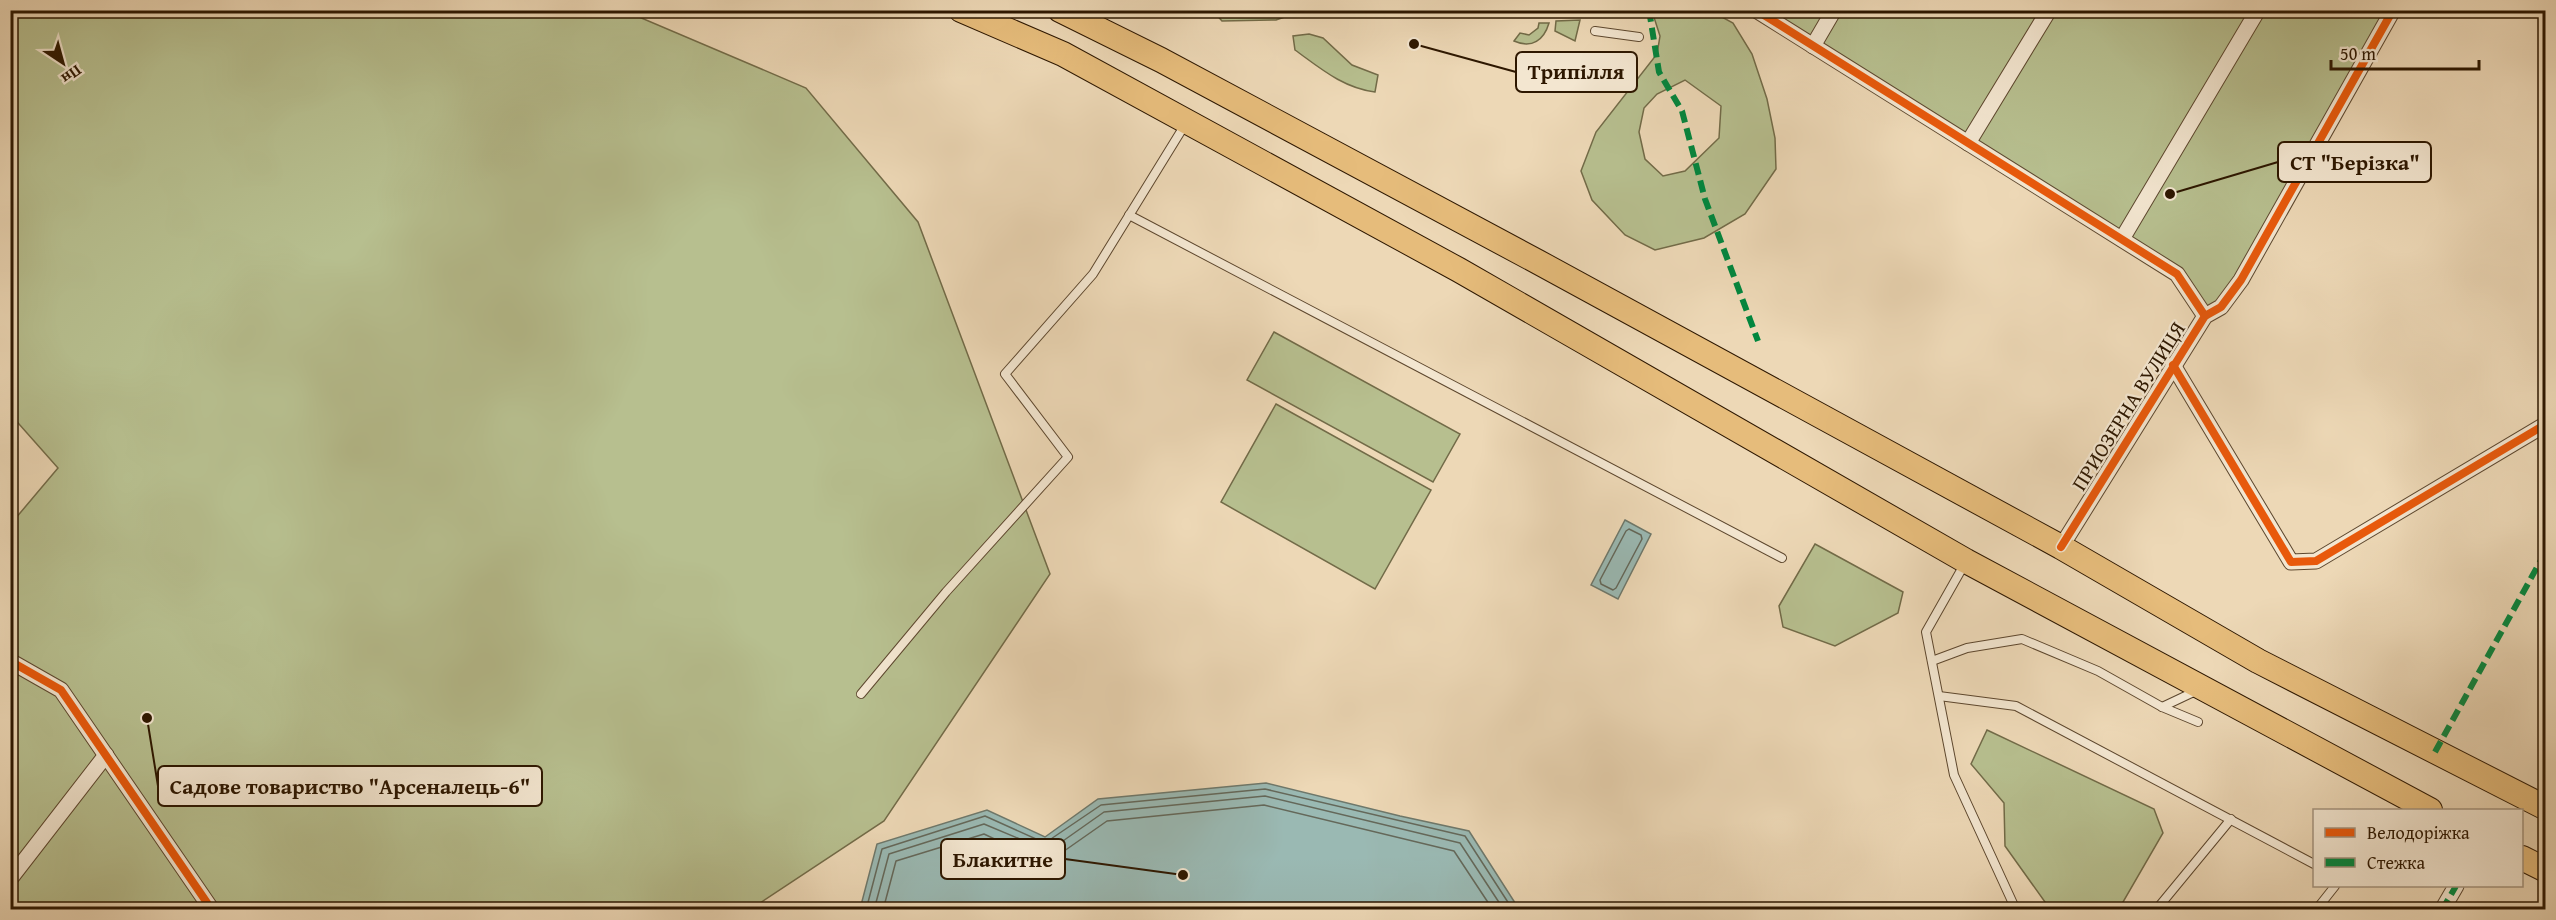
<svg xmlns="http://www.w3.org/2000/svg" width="2556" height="920" font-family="'Gentium Book Plus',serif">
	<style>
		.green { fill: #b7bf8f; stroke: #726b48; stroke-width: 1.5; fill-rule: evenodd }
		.water { fill: #9ab9b3; stroke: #6e786b; stroke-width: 1.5 }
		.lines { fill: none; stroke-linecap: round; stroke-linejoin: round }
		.shore { stroke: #64685a; stroke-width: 1.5 }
		.service-casing { stroke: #5d472e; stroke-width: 10 }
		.minor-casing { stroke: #5d472e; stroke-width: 17 }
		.primary-casing { stroke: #2d1700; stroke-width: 26 }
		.service { stroke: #f3e6d0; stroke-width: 8 }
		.minor { stroke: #f3e6d0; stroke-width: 15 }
		.primary { stroke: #e6bc7b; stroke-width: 24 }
		.quiet { stroke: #00873e; stroke-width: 6; stroke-dasharray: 12 6; stroke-linecap: butt }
		.cycleway-casing { stroke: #f3e6d0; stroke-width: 11 }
		.cycleway { stroke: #e8590c; stroke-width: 8 }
		.labels { text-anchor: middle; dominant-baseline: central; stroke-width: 4.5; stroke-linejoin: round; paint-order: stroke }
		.street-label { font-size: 21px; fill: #2d1700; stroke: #f3e6d0 }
		.leader { fill: none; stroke: #2d1700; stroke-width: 2 }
		.callout-dot { fill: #2d1700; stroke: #f3e6d0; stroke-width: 2 }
		.callout { fill: #f3e6d0; stroke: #2d1700; stroke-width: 2 }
		.callout-label { font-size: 22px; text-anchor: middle; font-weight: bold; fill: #2d1700 }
	</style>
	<rect width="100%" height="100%" fill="#edd8b6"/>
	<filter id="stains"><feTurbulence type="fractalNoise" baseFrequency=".00333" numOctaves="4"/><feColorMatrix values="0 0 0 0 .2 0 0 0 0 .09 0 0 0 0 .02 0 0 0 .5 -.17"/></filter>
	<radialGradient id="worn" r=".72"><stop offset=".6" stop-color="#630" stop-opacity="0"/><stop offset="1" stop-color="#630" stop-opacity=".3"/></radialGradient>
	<g class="green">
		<polygon points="11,11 625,11 806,88 918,222 1050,574 884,821 751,909 11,909 10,516 15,519 58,468 11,415"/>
		<polygon points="1213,11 1302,11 1276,20 1222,21"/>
		<path d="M1652,11H1711L1733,23L1752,54L1767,99L1775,138L1776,169L1745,214L1704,238L1655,250L1625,235L1592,200L1581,171L1596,132L1657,54L1660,36ZM1685,80L1721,106L1719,138L1685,171L1663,176L1645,159L1639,132L1644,108L1657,94Z"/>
		<polygon points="1756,11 2393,11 2241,280 2205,316 2177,274"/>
		<polygon points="1580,20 1575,41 1555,31 1556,21"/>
		<path d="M1539,23H1549C1544,40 1532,49 1514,41L1520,33L1529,35L1538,28Z"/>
		<path d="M1309,34L1323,38L1352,65L1378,75L1375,92C1343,88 1320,68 1295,50L1293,36Z"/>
		<polygon points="1274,332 1460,434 1433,482 1247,380"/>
		<polygon points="1276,404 1431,490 1375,589 1221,502"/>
		<polygon points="1815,544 1903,592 1898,613 1835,646 1783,627 1779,606"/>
		<polygon points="1987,730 2154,809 2163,833 2119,909 2050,909 2005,846 2004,803 1971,764"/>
	</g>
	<g class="water">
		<polygon points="1625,520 1651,534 1618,599 1591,585"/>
		<polygon points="1266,783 1400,816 1469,831 1519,909 860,909 877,844 987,810 1045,837 1098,799"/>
	</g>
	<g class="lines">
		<g class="shore">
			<polygon points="1629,529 1641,535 1642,539 1616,588 1613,590 1601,584 1600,580 1626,531"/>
			<polyline points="866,910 882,849 985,816 1045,843 1101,805 1265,789 1465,836 1513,910"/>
			<polyline points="874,910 889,854 984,824 1046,850 1053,848 1104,812 1265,796 1460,843 1504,910"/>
			<polyline points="883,910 896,861 984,834 1035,858 1047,859 1057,856 1107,821 1264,805 1454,851 1493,910"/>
		</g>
		<g class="service-casing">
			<g id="service">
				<polyline points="1595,31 1639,37"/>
				<polyline points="1129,215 1782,558"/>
				<polyline points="1964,565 1926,632 1954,775 2016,910"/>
				<polyline points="1932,661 1967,648 2022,639 2098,671 2162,707 2198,722"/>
				<polyline points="861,694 946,592 1068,457 1005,374 1093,274 1186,123"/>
				<polyline points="1939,696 2016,706 2314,864"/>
				<polyline points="2162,707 2198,690"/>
				<polyline points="2156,910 2231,819"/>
				<polyline points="2316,910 2335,886"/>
			</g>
		</g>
		<g class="minor-casing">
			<g id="minor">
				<polyline points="1756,10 2177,274 2205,316"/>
				<polyline points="1813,46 1834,10"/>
				<polyline points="1968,143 2049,10"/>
				<polyline points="2122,239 2258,10"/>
				<polyline points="2173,365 2291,562 2316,561 2546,424"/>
				<polyline points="2061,547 2205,316 2221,307 2241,280 2393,10"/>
				<polyline points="10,661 61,690 212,910"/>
				<polyline points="10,879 106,755"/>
				<polyline points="2442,910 2456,886"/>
			</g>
		</g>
		<g class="primary-casing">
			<g id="primary">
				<polyline points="961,10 1063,54 1459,270 1966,561 2430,810"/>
				<polyline points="1060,10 1161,60 1538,262 2061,547 2258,661 2546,808"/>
				<polyline points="2522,858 2546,870"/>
			</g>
		</g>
		<use href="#service" class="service"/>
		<use href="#minor" class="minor"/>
		<use href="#primary" class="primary"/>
		<g class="quiet">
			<polyline points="1649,10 1659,72 1682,111 1705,199 1758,341"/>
			<polyline points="2435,752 2546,551"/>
			<polyline points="2442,910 2456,886"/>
		</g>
		<g class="cycleway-casing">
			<g id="cycleway">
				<polyline points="1756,10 2177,274 2205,316"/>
				<polyline points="2173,365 2291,562 2316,561 2546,424"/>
				<polyline points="2061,547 2205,316 2221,307 2241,280 2393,10"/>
				<polyline points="10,661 61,690 212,910"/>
			</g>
		</g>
		<use href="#cycleway" class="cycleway"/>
	</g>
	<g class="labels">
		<g class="street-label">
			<text transform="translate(2128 406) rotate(-58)">ПРИОЗЕРНА ВУЛИЦЯ</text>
		</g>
	</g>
	<path class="leader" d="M1414 44L1516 72M2170 194L2278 162M147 718L158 786M1183 875L1065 859"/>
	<g class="callout-dot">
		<circle cx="1414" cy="44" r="6"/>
		<circle cx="2170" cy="194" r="6"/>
		<circle cx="147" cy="718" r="6"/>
		<circle cx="1183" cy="875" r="6"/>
	</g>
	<g class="callout">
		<rect x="1516" y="52" width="121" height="40" rx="6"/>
		<rect x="2278" y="142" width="153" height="40" rx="6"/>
		<rect x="158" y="766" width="384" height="40" rx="6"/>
		<rect x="941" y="839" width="124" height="40" rx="6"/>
	</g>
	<g class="callout-label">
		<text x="1576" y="79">Трипілля</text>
		<text x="2355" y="170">СТ "Берізка"</text>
		<text x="350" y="794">Садове товариство "Арсеналець-6"</text>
		<text x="1003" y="867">Блакитне</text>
	</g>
	<rect width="2556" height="920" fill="none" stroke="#edd8b6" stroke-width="36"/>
	<rect x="12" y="12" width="2532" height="896" fill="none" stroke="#2d1700" stroke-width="3"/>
	<rect x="18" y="18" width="2520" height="884" fill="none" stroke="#2d1700" stroke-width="1.5"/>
	<rect x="2313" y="809" width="210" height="78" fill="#f3e6d0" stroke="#a4937d" stroke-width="1.5"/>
	<rect x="2325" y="828" width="30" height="9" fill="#e8590c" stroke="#a4937d" stroke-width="1.5"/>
	<text x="2367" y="839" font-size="18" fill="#2d1700">Велодоріжка</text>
	<rect x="2325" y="858" width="30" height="9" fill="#00873e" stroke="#a4937d" stroke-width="1.5"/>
	<text x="2367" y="869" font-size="18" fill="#2d1700">Стежка</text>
	<g transform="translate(63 63) rotate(144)" stroke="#f3e6d0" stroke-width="4.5" paint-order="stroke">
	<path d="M0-4.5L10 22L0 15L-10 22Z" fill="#2d1700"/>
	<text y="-9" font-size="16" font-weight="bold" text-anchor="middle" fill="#2d1700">Пн</text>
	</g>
	<path d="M2331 60v9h148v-9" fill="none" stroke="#2d1700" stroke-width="3"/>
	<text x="2340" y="60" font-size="18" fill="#2d1700" stroke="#f3e6d0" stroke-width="4.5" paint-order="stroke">50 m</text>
	<rect width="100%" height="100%" filter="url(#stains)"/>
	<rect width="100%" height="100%" fill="url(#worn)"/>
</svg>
